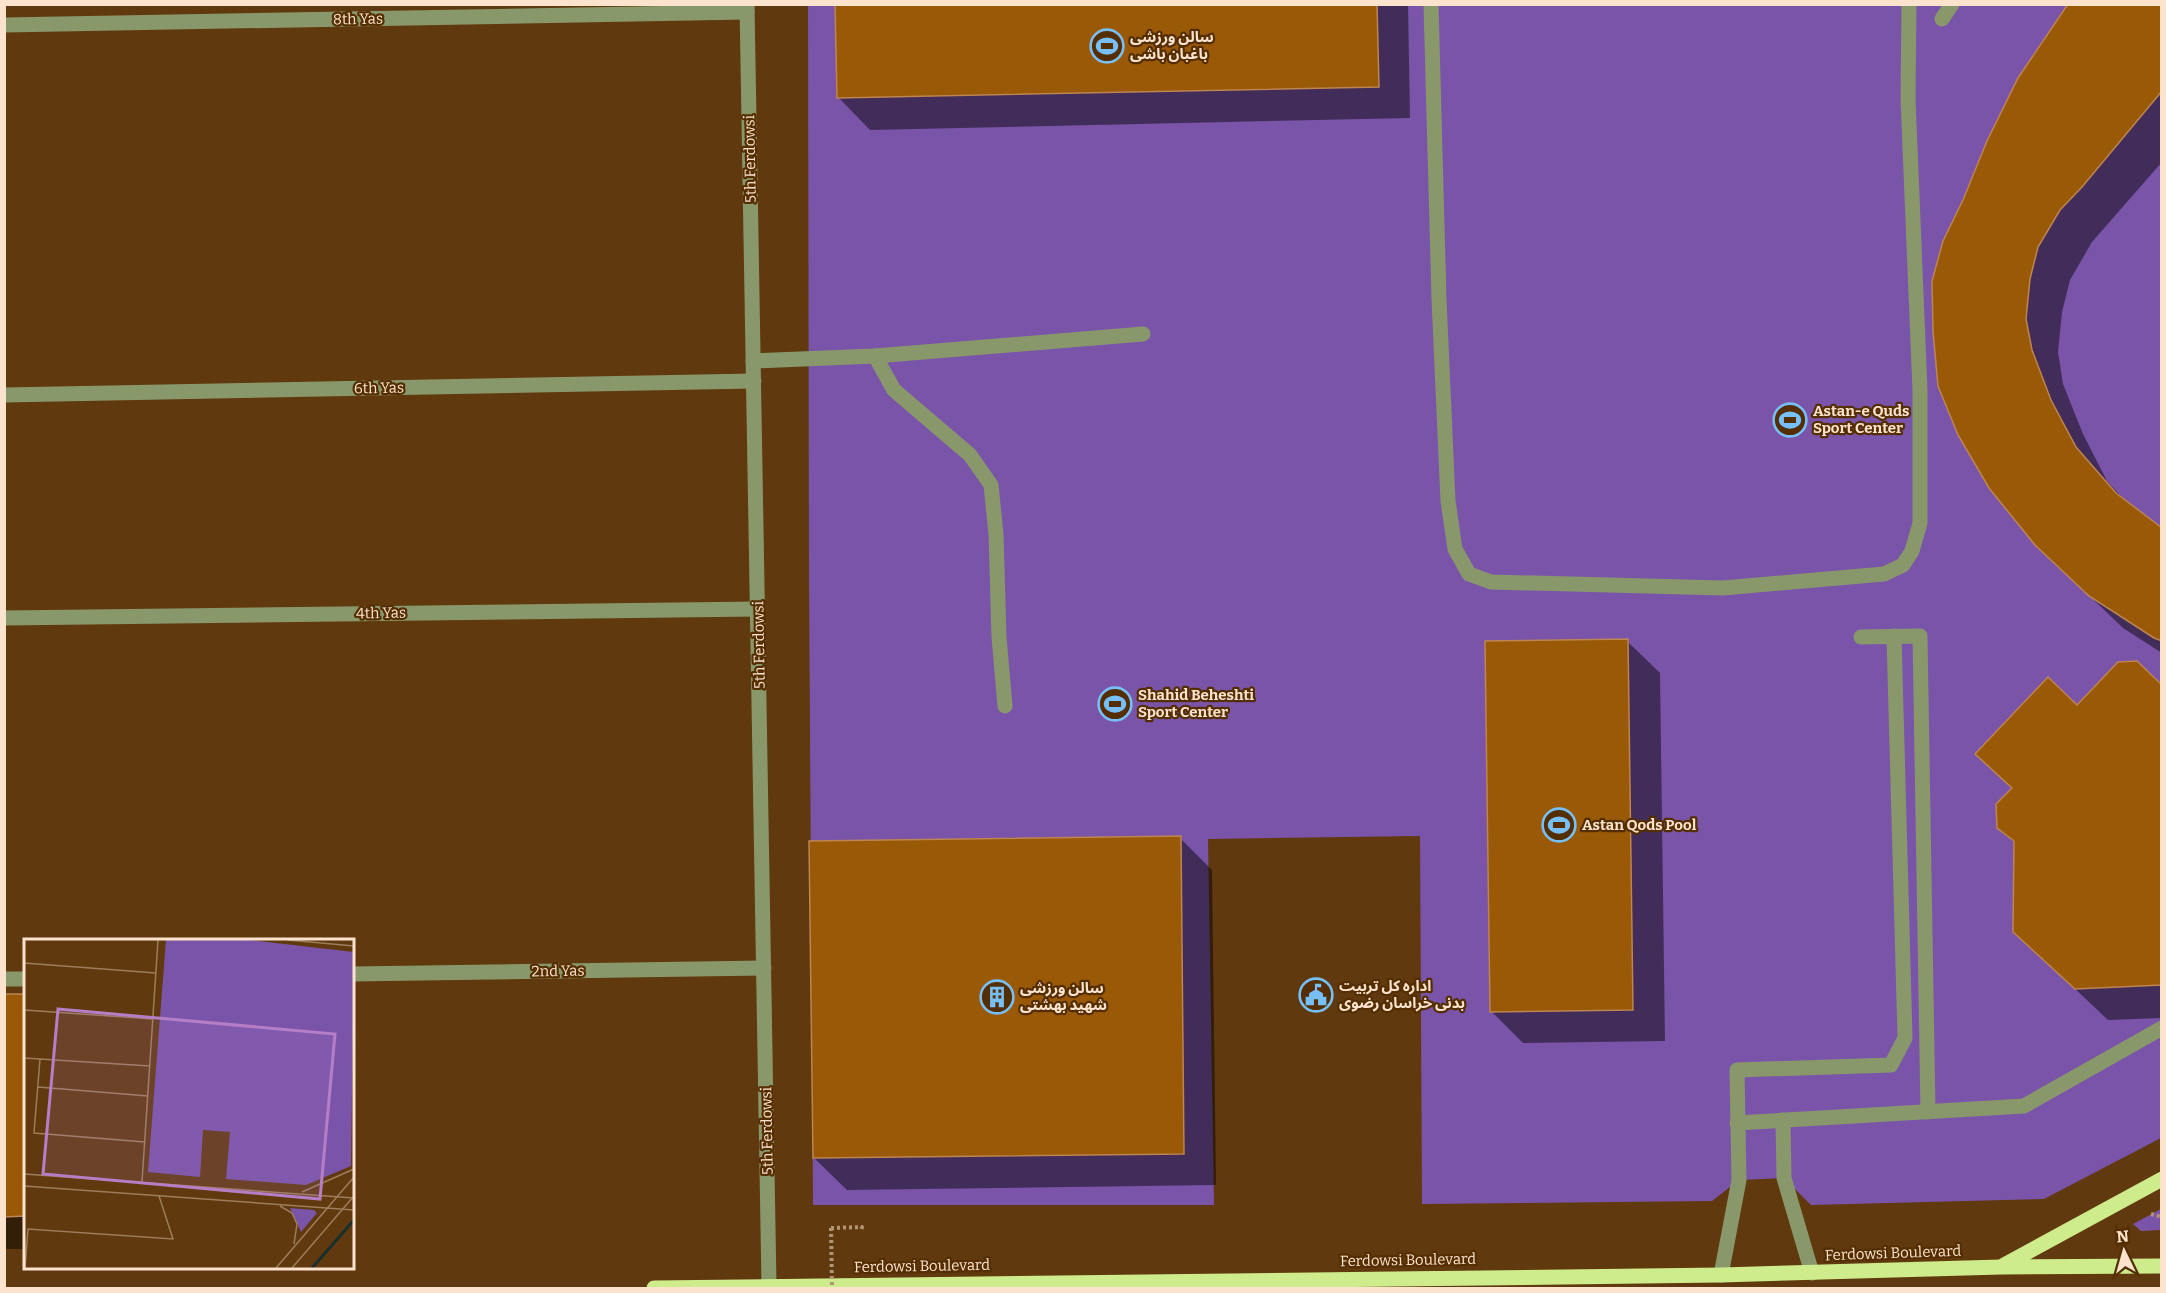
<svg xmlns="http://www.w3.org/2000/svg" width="2166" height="1293" font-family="Bitter,'Noto Sans Arabic',serif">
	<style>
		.green { fill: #7a54a9 }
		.shadow { fill: #0007 }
		.building { fill: #9a5906; stroke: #bd8551; stroke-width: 1.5 }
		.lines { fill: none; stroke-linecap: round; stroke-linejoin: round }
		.path { stroke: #b39474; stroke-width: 4; stroke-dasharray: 3 3; stroke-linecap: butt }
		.minor { stroke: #89986b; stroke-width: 15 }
		.major { stroke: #ceec8c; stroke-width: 15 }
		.path-bridge { stroke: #b39474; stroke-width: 4; stroke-dasharray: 3 3; stroke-linecap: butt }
		.labels { text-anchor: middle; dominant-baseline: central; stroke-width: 4.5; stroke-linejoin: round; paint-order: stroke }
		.street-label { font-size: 15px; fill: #fce3ce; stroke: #542e01 }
		.poi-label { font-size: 15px; font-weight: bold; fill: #fce3ce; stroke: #542e01; text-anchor: start }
		.inset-river { fill: none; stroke: #192f2c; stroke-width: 3 }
		.inset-road { fill: none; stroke: #9e7d5b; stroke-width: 1.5 }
		.view { fill: #b57ec6; fill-opacity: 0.15; stroke: #b57ec6; stroke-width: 3 }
		.inset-edge { fill: none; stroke: #fce3ce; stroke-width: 3 }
	</style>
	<rect width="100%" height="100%" fill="#60390e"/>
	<g class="green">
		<polygon points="808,5 2161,5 2161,1138 2044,1199 1811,1205 1784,1178 1739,1180 1712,1201 1422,1204 1420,836 1208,839 1214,1205 813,1205 809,573"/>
		<polygon points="2161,1209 2161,1230 2141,1231 2133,1224"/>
	</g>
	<g class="shadow">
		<polygon points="836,4 1408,4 1410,118 870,130 838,97"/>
		<polygon points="2162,4 2162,162 2092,242 2070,280 2062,312 2058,352 2063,384 2083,434 2107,481 2128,504 2162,530 2162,653 2123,628 2070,577 1939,386"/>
		<polygon points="1627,641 1660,673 1665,1041 1523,1043 1491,1011"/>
		<polygon points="2162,687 2162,1018 2108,1020 2015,932 2016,844 1998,827 2013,789 1977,754 2077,707"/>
		<polygon points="1180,838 1212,870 1216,1185 847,1190 814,1158"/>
		<rect x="4" y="996" width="22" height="253"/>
	</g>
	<g class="building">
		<polygon points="835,4 1377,4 1379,87 837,98"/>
		<polygon points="2068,4 2162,4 2162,91 2082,187 2060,210 2038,247 2030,279 2026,319 2032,350 2051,400 2076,447 2116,493 2162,528 2162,641 2154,638 2089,596 2035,545 1989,488 1958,435 1938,386 1933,331 1932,281 1943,241 1963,200 1987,141 2018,78"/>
		<polygon points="1628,639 1633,1010 1490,1012 1485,641"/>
		<polygon points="2137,661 2162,685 2162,985 2075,989 2013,932 2014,841 1997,828 1996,804 2012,788 1975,754 2048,677 2077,705 2118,662"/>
		<polygon points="1181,836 1184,1154 813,1158 809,841"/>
		<polygon points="4,994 26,994 26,1216 4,1217"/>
	</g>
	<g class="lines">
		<g class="path">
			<polyline points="2151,1214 2162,1217"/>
			<polyline points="831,1228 862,1227 861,1231"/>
		</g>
		<g class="minor">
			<polyline points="747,4 769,1286"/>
			<polyline points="1431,4 1439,299 1448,501 1455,549 1469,574 1491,582 1723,588 1884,574 1903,565 1912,551 1920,523 1920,390 1908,99 1909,4"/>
			<polyline points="1942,19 1952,4"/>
			<polyline points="4,25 747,12"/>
			<polyline points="875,356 894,390 970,455 991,485 996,534 999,637 1005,706"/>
			<polyline points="753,361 875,356 1143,334"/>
			<polyline points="4,395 754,381"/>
			<polyline points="4,618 758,609"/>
			<polyline points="1861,637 1920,636 1928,1112"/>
			<polyline points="352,974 764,968"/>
			<polyline points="4,979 26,979"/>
			<polyline points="1783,1120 1784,1178 1812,1273"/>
			<polyline points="1737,1123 2024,1106 2162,1028"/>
			<polyline points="1721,1275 1739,1180 1737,1070 1891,1065 1905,1038 1894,636"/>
		</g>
		<g class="major">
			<polyline points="2004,1265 2162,1179"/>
			<polyline points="654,1288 1721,1275 2001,1267 2162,1266"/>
		</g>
		<polyline class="path-bridge" points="831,1228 832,1288"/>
	</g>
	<defs>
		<g id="stadium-ring" transform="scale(1.725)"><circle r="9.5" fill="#542e01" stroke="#77bff7" stroke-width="1.5"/><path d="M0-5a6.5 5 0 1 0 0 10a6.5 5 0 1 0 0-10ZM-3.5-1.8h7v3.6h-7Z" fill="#77bff7"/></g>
		<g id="civic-ring" transform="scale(1.725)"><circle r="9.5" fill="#542e01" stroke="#77bff7" stroke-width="1.5"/><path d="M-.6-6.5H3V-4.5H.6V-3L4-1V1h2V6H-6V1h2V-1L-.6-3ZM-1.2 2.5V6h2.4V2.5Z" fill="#77bff7"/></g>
		<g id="building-ring" transform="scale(1.725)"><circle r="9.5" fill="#542e01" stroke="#77bff7" stroke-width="1.5"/><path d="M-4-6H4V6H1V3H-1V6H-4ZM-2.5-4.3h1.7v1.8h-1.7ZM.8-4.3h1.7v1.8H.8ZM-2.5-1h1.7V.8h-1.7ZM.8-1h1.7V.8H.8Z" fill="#77bff7"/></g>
	</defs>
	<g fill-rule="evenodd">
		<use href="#stadium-ring" x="1107" y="46"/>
		<use href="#stadium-ring" x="1790" y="420"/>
		<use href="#stadium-ring" x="1115" y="704"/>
		<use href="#stadium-ring" x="1559" y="825"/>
		<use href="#civic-ring" x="1316" y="995"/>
		<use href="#building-ring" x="997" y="997"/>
	</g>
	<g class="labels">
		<g class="street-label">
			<text transform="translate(358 19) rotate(-1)">8th Yas</text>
			<text transform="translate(750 159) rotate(-91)">5th Ferdowsi</text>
			<text transform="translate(379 388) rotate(-1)">6th Yas</text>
			<text transform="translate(381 613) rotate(-1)">4th Yas</text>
			<text transform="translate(759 645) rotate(-91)">5th Ferdowsi</text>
			<text transform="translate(558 971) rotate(-1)">2nd Yas</text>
			<text transform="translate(767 1131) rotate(-91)">5th Ferdowsi</text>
			<text transform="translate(1893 1253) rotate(-2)">Ferdowsi Boulevard</text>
			<text transform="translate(1408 1260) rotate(-1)">Ferdowsi Boulevard</text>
			<text transform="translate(922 1266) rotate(-1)">Ferdowsi Boulevard</text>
		</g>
		<g class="poi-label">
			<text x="1130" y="37">سالن ورزشی<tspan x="1130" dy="17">باغبان باشی</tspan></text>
			<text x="1813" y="411">Astan-e Quds<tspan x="1813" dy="17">Sport Center</tspan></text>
			<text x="1138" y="695">Shahid Beheshti<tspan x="1138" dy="17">Sport Center</tspan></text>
			<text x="1582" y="825">Astan Qods Pool</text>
			<text x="1339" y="986">اداره کل تربیت<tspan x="1339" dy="17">بدنی خراسان رضوی</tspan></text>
			<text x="1020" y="988">سالن ورزشی<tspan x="1020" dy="17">شهید بهشتی</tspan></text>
		</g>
	</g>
	<g transform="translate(24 939)">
		<rect width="330" height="330" fill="#60390e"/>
		<path d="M142,1H226L330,13L327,227L282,246L202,240L206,193L179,191L176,238L124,233ZM266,269L290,271L293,274L277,293Z" fill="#7a54a9"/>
		<path class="inset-river" d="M288,329L330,281"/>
		<path class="inset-road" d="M264,1L330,7M0,24L132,34M0,71L129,80M0,119L126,127M16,120L10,194L121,203M14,148L124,157M0,235L330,259M118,243L134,1M0,247L330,271M278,253L330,230M256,267L268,274L273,285L270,305M1,329L4,290L149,300L135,257M252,329L330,238M268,329L330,257"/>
		<path class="view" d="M34,70L311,95L296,260L19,235Z"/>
		<rect width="330" height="330" class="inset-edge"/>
	</g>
	<rect width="2166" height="1293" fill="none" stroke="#fce3ce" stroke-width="12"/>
	<g transform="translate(2124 1251) rotate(355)" stroke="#542e01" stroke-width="4.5" paint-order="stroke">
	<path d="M0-4.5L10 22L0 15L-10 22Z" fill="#fce3ce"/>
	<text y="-9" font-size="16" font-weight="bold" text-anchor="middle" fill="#fce3ce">N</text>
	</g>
</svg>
